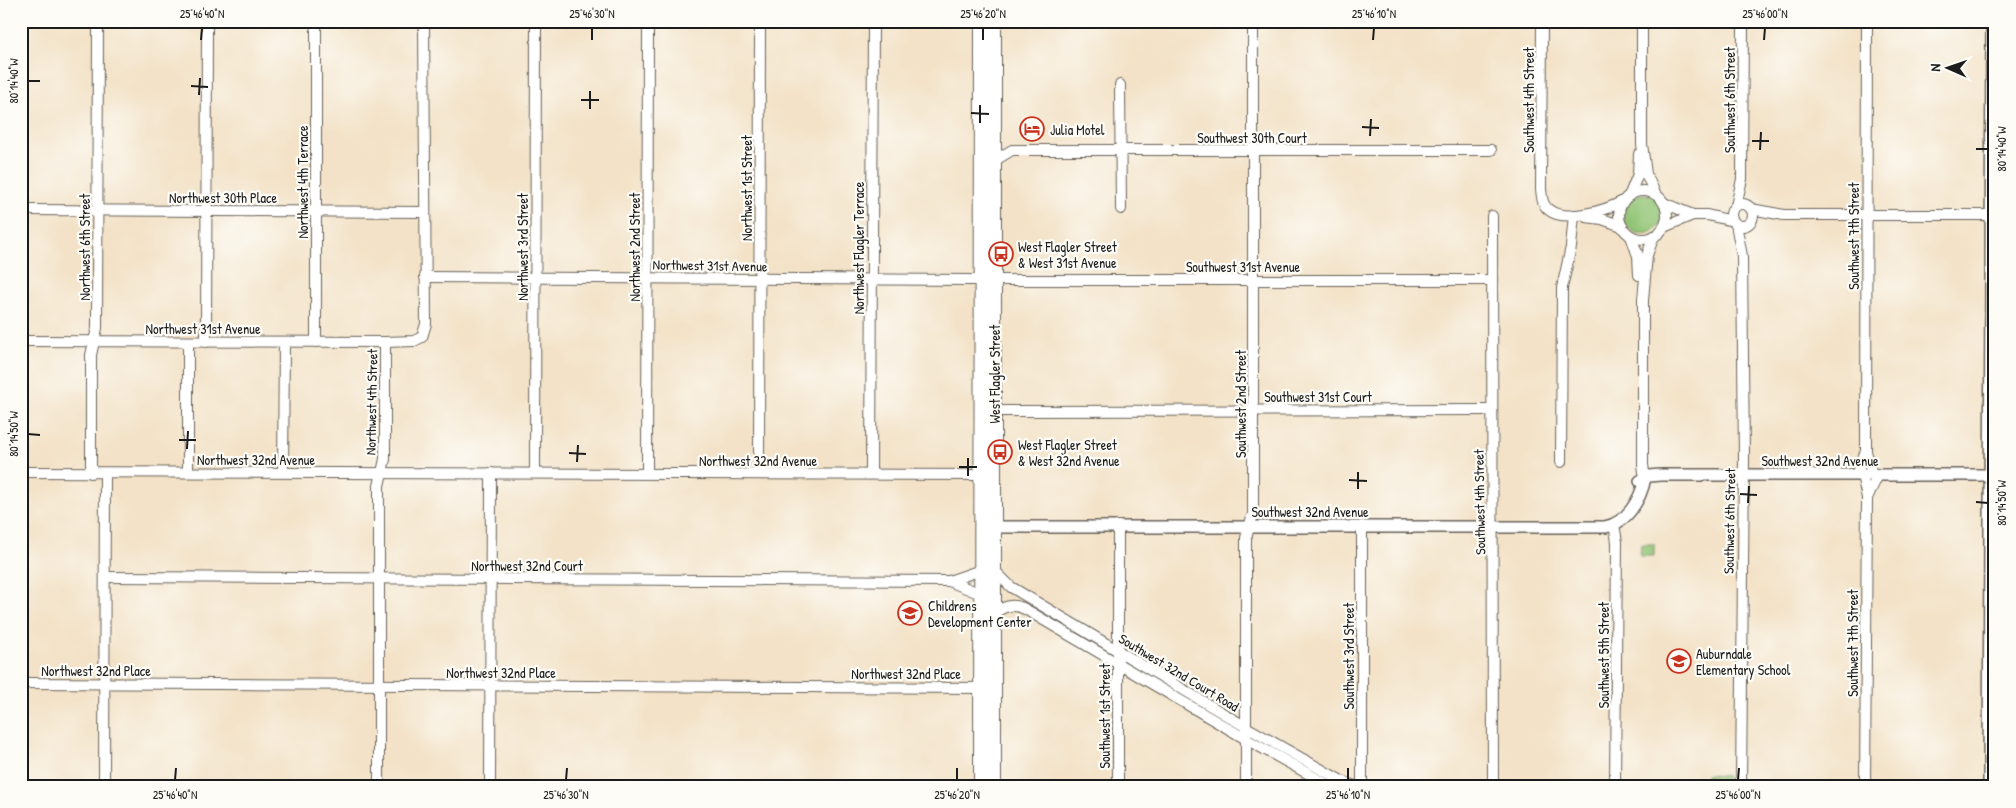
<svg xmlns="http://www.w3.org/2000/svg" width="2016" height="808" font-family="'Patrick Hand',sans-serif">
	<style>
		.green { fill: #92c474; stroke: #577048 }
		.lines { fill: none; stroke-linecap: round; stroke-linejoin: round }
		.minor-casing { stroke: #676158; stroke-width: 12 }
		.tertiary-casing { stroke: #676158; stroke-width: 14 }
		.secondary-casing { stroke: #676158; stroke-width: 16 }
		.primary-casing { stroke: #676158; stroke-width: 18 }
		.minor { stroke: #fff; stroke-width: 10 }
		.tertiary { stroke: #fff; stroke-width: 11 }
		.secondary { stroke: #fff; stroke-width: 14 }
		.primary { stroke: #fff; stroke-width: 15 }
		.ticks { fill: none; stroke: #1c1c1c; stroke-width: 2 }
		.labels { text-anchor: middle; dominant-baseline: central; stroke-width: 4.5; stroke-linejoin: round; paint-order: stroke }
		.street-label { font-size: 14px; fill: #1c1c1c; stroke: #fdfcf7 }
		.poi-label { font-size: 14px; fill: #1c1c1c; stroke: #fdfcf7; text-anchor: start }
		.neatline { fill: none; stroke: #1c1c1c; stroke-width: 2 }
		.ticks-label { font-size: 12px; text-anchor: middle; fill: #1c1c1c }
	</style>
	<rect width="100%" height="100%" fill="#fdfcf7"/>
	<filter id="ink" filterUnits="userSpaceOnUse"><feTurbulence type="fractalNoise" baseFrequency=".02" numOctaves="2"/><feDisplacementMap in="SourceGraphic" scale="10" xChannelSelector="R" yChannelSelector="G"/><feConvolveMatrix kernelMatrix="1 2 1 2 8 2 1 2 1" color-interpolation-filters="sRGB"/></filter>
	<filter id="wash" filterUnits="userSpaceOnUse"><feTurbulence type="fractalNoise" baseFrequency=".0096" numOctaves="4" result="noise"/><feDisplacementMap in="SourceGraphic" scale="20" xChannelSelector="R" yChannelSelector="G"/><feGaussianBlur stdDeviation="1.12" result="paint"/><feColorMatrix in="noise" values="0 0 0 0 0 0 0 0 0 0 0 0 0 0 0 0 0 1.4 0 .05"/><feComposite in="paint" operator="in"/></filter>
	<g filter="url(#wash)">
		<rect width="100%" height="100%" fill="#f3e2c7"/>
		<g class="green">
			<circle cx="1643" cy="214" r="20"/>
			<polygon points="1641,544 1654,544 1654,556 1640,556"/>
			<polygon points="1706,775 1727,776 1727,787 1706,787"/>
		</g>
	</g>
	<g filter="url(#ink)">
		<g class="lines">
			<g class="minor-casing">
				<g id="minor">
					<path d="M1542,21L1541,189C1542,197 1542,205 1549,210C1565,223 1607,210 1623,201"/>
					<polyline points="1642,21 1642,144 1646,174 1655,193"/>
					<polyline points="1867,21 1866,451 1872,475"/>
					<polyline points="1120,85 1121,209"/>
					<polyline points="994,161 1012,150 1491,150"/>
					<circle cx="1643" cy="215" r="24"/>
					<polyline points="1630,194 1638,174 1639,154"/>
					<polyline points="1664,203 1693,215 1707,215 1733,221"/>
					<circle cx="1742" cy="215" r="11"/>
					<polyline points="1736,206 1742,179 1743,21"/>
					<polyline points="1751,209 1784,215 1994,215"/>
					<polyline points="21,210 425,212"/>
					<polyline points="1492,216 1493,787"/>
					<polyline points="1586,217 1602,219 1622,226"/>
					<polyline points="1736,224 1742,256 1744,459 1741,787"/>
					<polyline points="1664,227 1693,215"/>
					<polyline points="1631,236 1638,256 1639,275"/>
					<polyline points="425,277 971,280 1491,280"/>
					<polyline points="21,341 385,342 414,341 422,337 426,324 424,21"/>
					<polyline points="206,342 207,21"/>
					<polyline points="316,342 316,21"/>
					<polyline points="994,411 1492,410"/>
					<polyline points="1561,462 1562,288 1571,247 1574,215"/>
					<polyline points="21,472 982,475"/>
					<polyline points="188,472 188,342"/>
					<polyline points="283,472 284,342"/>
					<polyline points="91,473 91,355 97,328 98,21"/>
					<polyline points="535,473 536,21"/>
					<polyline points="647,473 648,21"/>
					<polyline points="759,474 760,21"/>
					<polyline points="871,474 873,21"/>
					<polyline points="1856,475 1866,451"/>
					<polyline points="1862,475 1867,498 1865,787"/>
					<polyline points="1645,478 1643,465 1643,300 1647,255 1654,236"/>
					<polyline points="1867,498 1878,475"/>
					<polyline points="1614,524 1617,542 1615,787"/>
					<polyline points="994,570 1011,587 1246,727 1340,780 1357,787"/>
					<polyline points="105,577 949,581 981,570"/>
					<polyline points="949,581 981,594"/>
					<path d="M994,613C1005,606 1012,603 1025,609L1246,739L1332,787"/>
					<polyline points="21,683 982,688"/>
					<polyline points="104,787 105,473"/>
					<polyline points="379,787 379,486 385,459 385,342"/>
					<polyline points="490,787 491,473"/>
					<polyline points="1118,787 1118,526"/>
					<polyline points="1246,787 1246,538 1253,514 1253,21"/>
					<polyline points="1362,787 1362,526"/>
				</g>
			</g>
			<g class="tertiary-casing">
				<g id="tertiary">
					<polyline points="1640,481 1649,476 1660,475 1995,475"/>
					<path d="M994,527H1605C1627,523 1641,499 1645,478"/>
				</g>
			</g>
			<g class="secondary-casing">
				<g id="secondary">
					<polyline points="981,787 982,21"/>
					<polyline points="994,787 994,21"/>
				</g>
			</g>
			<g class="primary-casing">
				<polyline id="primary" points="1991,787 1994,21"/>
			</g>
			<use href="#minor" class="minor"/>
			<use href="#tertiary" class="tertiary"/>
			<use href="#secondary" class="secondary"/>
			<use href="#primary" class="primary"/>
		</g>
	</g>
	<path class="ticks" d="M201,40L202,28M592,40V28M983,40V28M1373,40L1374,28M1764,40L1765,28M28,81H40M191,86L208,87M199,95L200,78M581,100H599M590,109V91M971,113L989,114M980,123V105M1362,127L1379,128M1370,136L1371,119M1752,141H1769M1976,149H1988M1760,150L1761,132M28,434L40,435M179,440H196M187,449L188,431M569,453L586,454M577,462L578,445M959,467H977M968,476V458M1349,480L1367,481M1358,489V472M1740,494L1757,495M1976,502L1988,503M1748,503L1749,486M175,780L176,768M566,780L567,768M957,780V768M1348,780V768M1738,780L1739,768"/>
	<defs>
		<g id="hotel-ring" transform="scale(1.25)"><circle r="9.5" fill="#fdfcf7" stroke="#c8321e" stroke-width="1.5"/><path d="M-6-4.5h1.5V1H6V5H4.5V3h-9V5H-6ZM-4 0a1.8 1.8 0 1 1 3.6 0ZM.5 0V-2.5h3Q6-2.5 6 0Z" fill="#c8321e"/></g>
		<g id="bus-ring" transform="scale(1.25)"><circle r="9.5" fill="#fdfcf7" stroke="#c8321e" stroke-width="1.5"/><path d="M-5-6H5V4H4V6H2V4H-2V6H-4V4H-5ZM-3.5-4V0h7V-4ZM-3.5 1.2v1.5H-2V1.2ZM2 1.2v1.5H3.5V1.2Z" fill="#c8321e"/></g>
		<g id="school-ring" transform="scale(1.25)"><circle r="9.5" fill="#fdfcf7" stroke="#c8321e" stroke-width="1.5"/><path d="M0-5L7-2L0 1L-7-2ZM-4 1L0 2.5L4 1V4Q0 6-4 4Z" fill="#c8321e"/></g>
	</defs>
	<g fill-rule="evenodd">
		<use href="#hotel-ring" x="1032" y="129"/>
		<use href="#bus-ring" x="1001" y="254"/>
		<use href="#bus-ring" x="1000" y="452"/>
		<use href="#school-ring" x="910" y="613"/>
		<use href="#school-ring" x="1679" y="661"/>
	</g>
	<g class="labels">
		<g class="street-label">
			<text transform="translate(1528 100) rotate(-90)">Southwest 4th Street</text>
			<text transform="translate(1729 100) rotate(-90)">Southwest 6th Street</text>
			<text x="1252" y="137">Southwest 30th Court</text>
			<text transform="translate(302 182) rotate(-90)">Northwest 4th Terrace</text>
			<text transform="translate(746 188) rotate(-90)">Northwest 1st Street</text>
			<text x="223" y="197">Northwest 30th Place</text>
			<text transform="translate(1853 236) rotate(-90)">Southwest 7th Street</text>
			<text transform="translate(84 247) rotate(-90)">Northwest 6th Street</text>
			<text transform="translate(522 247) rotate(-90)">Northwest 3rd Street</text>
			<text transform="translate(634 247) rotate(-90)">Northwest 2nd Street</text>
			<text transform="translate(858 248) rotate(-90)">Northwest Flagler Terrace</text>
			<text transform="translate(710 265) rotate(1)">Northwest 31st Avenue</text>
			<text x="1243" y="266">Southwest 31st Avenue</text>
			<text x="203" y="328">Northwest 31st Avenue</text>
			<text transform="translate(994 374) rotate(-90)">West Flagler Street</text>
			<text x="1318" y="396">Southwest 31st Court</text>
			<text transform="translate(371 402) rotate(-89)">Northwest 4th Street</text>
			<text transform="translate(1240 404) rotate(-90)">Southwest 2nd Street</text>
			<text x="256" y="459">Northwest 32nd Avenue</text>
			<text x="758" y="460">Northwest 32nd Avenue</text>
			<text x="1820" y="460">Southwest 32nd Avenue</text>
			<text transform="translate(1479 502) rotate(-91)">Southwest 4th Street</text>
			<text x="1310" y="511">Southwest 32nd Avenue</text>
			<text transform="translate(1729 521) rotate(-89)">Southwest 6th Street</text>
			<text x="527" y="565">Northwest 32nd Court</text>
			<text transform="translate(1852 643) rotate(-90)">Southwest 7th Street</text>
			<text transform="translate(1603 655) rotate(-90)">Southwest 5th Street</text>
			<text transform="translate(1348 656) rotate(-90)">Southwest 3rd Street</text>
			<text x="96" y="670">Northwest 32nd Place</text>
			<text x="501" y="672">Northwest 32nd Place</text>
			<text transform="translate(1179 672) rotate(31)">Southwest 32nd Court Road</text>
			<text x="906" y="673">Northwest 32nd Place</text>
			<text transform="translate(1104 716) rotate(-90)">Southwest 1st Street</text>
		</g>
		<g class="poi-label">
			<text x="1050" y="129">Julia Motel</text>
			<text x="1018" y="246">West Flagler Street<tspan x="1018" dy="16">&amp; West 31st Avenue</tspan></text>
			<text x="1018" y="444">West Flagler Street<tspan x="1018" dy="16">&amp; West 32nd Avenue</tspan></text>
			<text x="928" y="605">Childrens<tspan x="928" dy="16">Development Center</tspan></text>
			<text x="1696" y="653">Auburndale<tspan x="1696" dy="16">Elementary School</tspan></text>
		</g>
	</g>
	<rect width="2016" height="808" fill="none" stroke="#fdfcf7" stroke-width="55"/>
	<g transform="translate(1948 68) rotate(272)" stroke="#fdfcf7" stroke-width="4" paint-order="stroke">
	<path d="M0-4L9 19L0 12L-9 19Z" fill="#1c1c1c"/>
	<text y="-8" font-size="14" font-weight="bold" text-anchor="middle" fill="#1c1c1c">N</text>
	</g>
	<rect x="28" y="28" width="1960" height="752" class="neatline"/>
	<g class="ticks-label">
		<text x="202" y="18">25°46'40"N</text>
		<text x="592" y="18">25°46'30"N</text>
		<text x="983" y="18">25°46'20"N</text>
		<text x="1374" y="18">25°46'10"N</text>
		<text x="1765" y="18">25°46'00"N</text>
		<text transform="translate(14 81) rotate(-90)" y="4">80°14'40"W</text>
		<text transform="translate(2002 149) rotate(-90)" y="4">80°14'40"W</text>
		<text transform="translate(14 434) rotate(-90)" y="4">80°14'50"W</text>
		<text transform="translate(2002 503) rotate(-90)" y="4">80°14'50"W</text>
		<text x="175" y="799">25°46'40"N</text>
		<text x="566" y="799">25°46'30"N</text>
		<text x="957" y="799">25°46'20"N</text>
		<text x="1348" y="799">25°46'10"N</text>
		<text x="1738" y="799">25°46'00"N</text>
	</g>
</svg>
